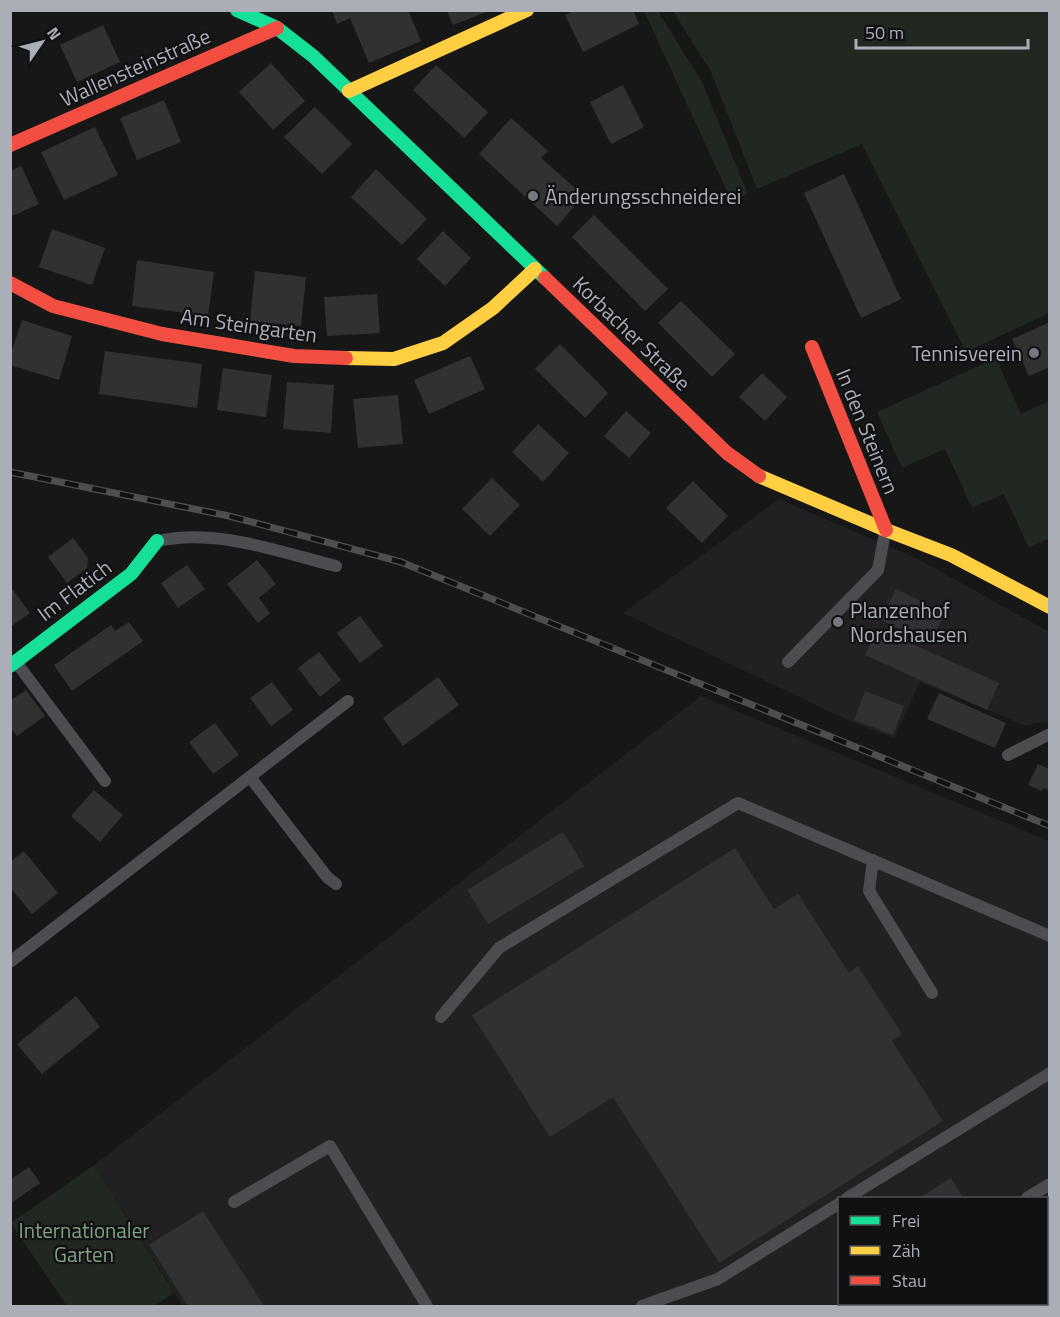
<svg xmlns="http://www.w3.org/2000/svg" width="1060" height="1317" font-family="'Titillium Web',sans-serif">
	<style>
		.built { fill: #212123; fill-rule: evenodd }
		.green { fill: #212721 }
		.building { fill: #313132 }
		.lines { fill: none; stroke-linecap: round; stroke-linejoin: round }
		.lane { stroke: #4b4d50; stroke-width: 12 }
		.fast { stroke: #16e098; stroke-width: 14 }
		.slow { stroke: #ffcf43; stroke-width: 14 }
		.jam { stroke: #f24e42; stroke-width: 14 }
		.rail-casing { stroke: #4c4e50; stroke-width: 7 }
		.rail { stroke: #111113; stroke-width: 4.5; stroke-dasharray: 14; stroke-linecap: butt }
		.poi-dot { fill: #76797f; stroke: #111113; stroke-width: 2 }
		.labels { text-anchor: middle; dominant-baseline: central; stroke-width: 4.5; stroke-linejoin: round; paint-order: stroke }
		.street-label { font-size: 21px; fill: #a9aeb7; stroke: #111113 }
		.poi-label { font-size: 21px; fill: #a9aeb7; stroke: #111113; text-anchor: start }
		.park-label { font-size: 21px; fill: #82a082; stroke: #111113 }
	</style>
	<rect width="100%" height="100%" fill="#171717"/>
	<g class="built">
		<polygon points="779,499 918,559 1049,632 1049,722 1024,725 920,682 894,738 852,722 623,613"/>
		<path d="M701,696L1049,841V1306H183L94,1165ZM840,1198H1046V1304H840Z"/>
	</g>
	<g class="green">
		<polygon points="644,11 658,11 702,82 748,194 732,202"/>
		<polygon points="673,11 1049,11 1049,313 966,352 862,144 757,189 711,72"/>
		<polygon points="996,358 1021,414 1049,401 1049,538 1029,548 1004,494 972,508 945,449 902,468 877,412"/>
		<polygon points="94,1165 174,1293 154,1306 67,1306 11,1223"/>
	</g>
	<g class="building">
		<polygon points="332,10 408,10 421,41 369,63 350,18 337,24"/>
		<polygon points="575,10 633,10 639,24 583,52 565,15"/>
		<polygon points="447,11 489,11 453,25"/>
		<polygon points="103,25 120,62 77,82 60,45"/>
		<polygon points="271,63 305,101 273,130 239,92"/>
		<polygon points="436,65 488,112 464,138 413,90"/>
		<polygon points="623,85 644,127 611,144 590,102"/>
		<polygon points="164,100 181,142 137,160 120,118"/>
		<polygon points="315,107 352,144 322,174 284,137"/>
		<polygon points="511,118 548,151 541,158 584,196 557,226 479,154"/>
		<polygon points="95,127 118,175 64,200 41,152"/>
		<polygon points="21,166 39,204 10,217 10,171"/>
		<polygon points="376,169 427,219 402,245 351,197"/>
		<polygon points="844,174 901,299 861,318 804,193"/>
		<polygon points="594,215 668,289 645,311 572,237"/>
		<polygon points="52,229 105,248 92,285 39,267"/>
		<polygon points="443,231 471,258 445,286 417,259"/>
		<polygon points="137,260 214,272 208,316 132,306"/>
		<polygon points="255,271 306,277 301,326 250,321"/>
		<polygon points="377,294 380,333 327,336 324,297"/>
		<polygon points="681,301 735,354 712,377 658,323"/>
		<polygon points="22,320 72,336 59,380 10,365 10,356"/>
		<polygon points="1050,322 1050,367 1029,376 1012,339"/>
		<polygon points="560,344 608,393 585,418 535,369"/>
		<polygon points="105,351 202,364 197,408 99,394"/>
		<polygon points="470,356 485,389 429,414 414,380"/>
		<polygon points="223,368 272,375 266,417 217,410"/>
		<polygon points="762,373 787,397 765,421 739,397"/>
		<polygon points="287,382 334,385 331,433 283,429"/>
		<polygon points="398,395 403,444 358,448 353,399"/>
		<polygon points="626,411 651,433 629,458 604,436"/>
		<polygon points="538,424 569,453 543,482 512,452"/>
		<polygon points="492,478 520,505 490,536 462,509"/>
		<polygon points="693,481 728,516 702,543 666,508"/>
		<polygon points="73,538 88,558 87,568 67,583 48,557"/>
		<polygon points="257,560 276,584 259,598 270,613 258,623 227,584"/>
		<polygon points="187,565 205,589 178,608 161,583"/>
		<polygon points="10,586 30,613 10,627"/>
		<polygon points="896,589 945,613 930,644 881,620"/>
		<polygon points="360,616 383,646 360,663 337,633"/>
		<polygon points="129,622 143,641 72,691 54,665 111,625 115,631"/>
		<polygon points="877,628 999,683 987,710 865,655"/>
		<polygon points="319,652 341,680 320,697 298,668"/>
		<polygon points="438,677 459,705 403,746 383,718"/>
		<polygon points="272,682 293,710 271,726 250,698"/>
		<polygon points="26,690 45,716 17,736 10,727 10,701"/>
		<polygon points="865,691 904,706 893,735 854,720"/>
		<polygon points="939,693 1006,723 995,748 927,719"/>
		<polygon points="215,723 239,755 213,774 189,742"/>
		<polygon points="1038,764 1050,769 1050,791 1043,788 1042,791 1028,785"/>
		<polygon points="94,790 123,815 100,842 71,816"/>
		<polygon points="563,832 584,866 488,924 467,890"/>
		<polygon points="735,848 774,909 798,894 849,973 858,966 902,1034 892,1041 943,1121 719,1263 613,1097 550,1137 472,1015"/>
		<polygon points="24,851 58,893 32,914 10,887 10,862"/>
		<polygon points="76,996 100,1027 42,1074 17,1044"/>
		<polygon points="29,1167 40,1183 10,1204 10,1180"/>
		<polygon points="951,1178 963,1198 919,1198"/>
		<polygon points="203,1211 264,1306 188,1306 149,1245"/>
	</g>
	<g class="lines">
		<g class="lane">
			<path d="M158,541C217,528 279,552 336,566"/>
			<polyline points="16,662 105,781"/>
			<polyline points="788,662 878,570 885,533"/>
			<polyline points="1008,755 1050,734"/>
			<polyline points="250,777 327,877 336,884"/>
			<polyline points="873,860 869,891 932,993"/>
			<polyline points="10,962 348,701"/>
			<polyline points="441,1017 499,948 738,803 1050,936"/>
			<polyline points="847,1198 1050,1073"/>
			<polyline points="1027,1198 1050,1184"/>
			<polyline points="234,1202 330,1146 427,1306"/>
			<polyline points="642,1306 718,1279 840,1203"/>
			<polyline points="858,1306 863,1304"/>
		</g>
		<g class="fast">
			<polyline points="237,10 277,28 313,56 545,278"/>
			<polyline points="10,666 131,574 157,541"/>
		</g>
		<g class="slow">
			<polyline points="349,91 527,10"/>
			<polyline points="346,358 394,359 443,343 493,308 535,269"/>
			<polyline points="759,476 886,530 951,555 1050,607"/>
		</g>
		<g class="jam">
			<polyline points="10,145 277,28"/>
			<polyline points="545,278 727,453 759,476"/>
			<polyline points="10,283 53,306 162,334 294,356 346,358"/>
			<polyline points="812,347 886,530"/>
		</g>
		<g class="rail-casing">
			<polyline id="rail" points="10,472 229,516 401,562 1050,826"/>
		</g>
		<use href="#rail" class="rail"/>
	</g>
	<g class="poi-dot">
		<circle cx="533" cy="196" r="6"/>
		<circle cx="1034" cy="353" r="6"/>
		<circle cx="838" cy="622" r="6"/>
	</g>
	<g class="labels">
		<g class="street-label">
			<text transform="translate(135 67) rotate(-24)">Wallensteinstraße</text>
			<text transform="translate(249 325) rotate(8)">Am Steingarten</text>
			<text transform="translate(632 333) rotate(44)">Korbacher Straße</text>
			<text transform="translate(868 431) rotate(68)">In den Steinern</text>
			<text transform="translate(74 590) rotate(-37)">Im Flatich</text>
		</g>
		<g class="poi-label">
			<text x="545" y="196">Änderungsschneiderei</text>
			<text x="1022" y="353" text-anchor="end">Tennisverein</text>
			<text x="850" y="610">Planzenhof<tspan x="850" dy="24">Nordshausen</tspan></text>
		</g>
		<g class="park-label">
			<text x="84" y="1230">Internationaler<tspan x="84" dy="24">Garten</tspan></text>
		</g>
	</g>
	<rect width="1060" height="1317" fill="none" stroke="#a9aeb7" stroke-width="24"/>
	<rect x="838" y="1197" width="210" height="108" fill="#111113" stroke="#4e5055" stroke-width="1.5"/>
	<rect x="850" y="1216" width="30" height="9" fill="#16e098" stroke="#4e5055" stroke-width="1.5"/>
	<text x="892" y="1227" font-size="18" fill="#a9aeb7">Frei</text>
	<rect x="850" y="1246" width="30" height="9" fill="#ffcf43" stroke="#4e5055" stroke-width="1.5"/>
	<text x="892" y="1257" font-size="18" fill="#a9aeb7">Zäh</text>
	<rect x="850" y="1276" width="30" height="9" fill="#f24e42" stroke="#4e5055" stroke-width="1.5"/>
	<text x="892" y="1287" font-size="18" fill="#a9aeb7">Stau</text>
	<g transform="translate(42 42) rotate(55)" stroke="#111113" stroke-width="4.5" paint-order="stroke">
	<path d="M0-4.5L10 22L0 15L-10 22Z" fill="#a9aeb7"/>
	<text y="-9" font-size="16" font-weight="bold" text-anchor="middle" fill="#a9aeb7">N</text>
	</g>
	<path d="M856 39v9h172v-9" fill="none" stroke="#a9aeb7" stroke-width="3"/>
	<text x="865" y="39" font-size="18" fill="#a9aeb7" stroke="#111113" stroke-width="4.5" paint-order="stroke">50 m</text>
</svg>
